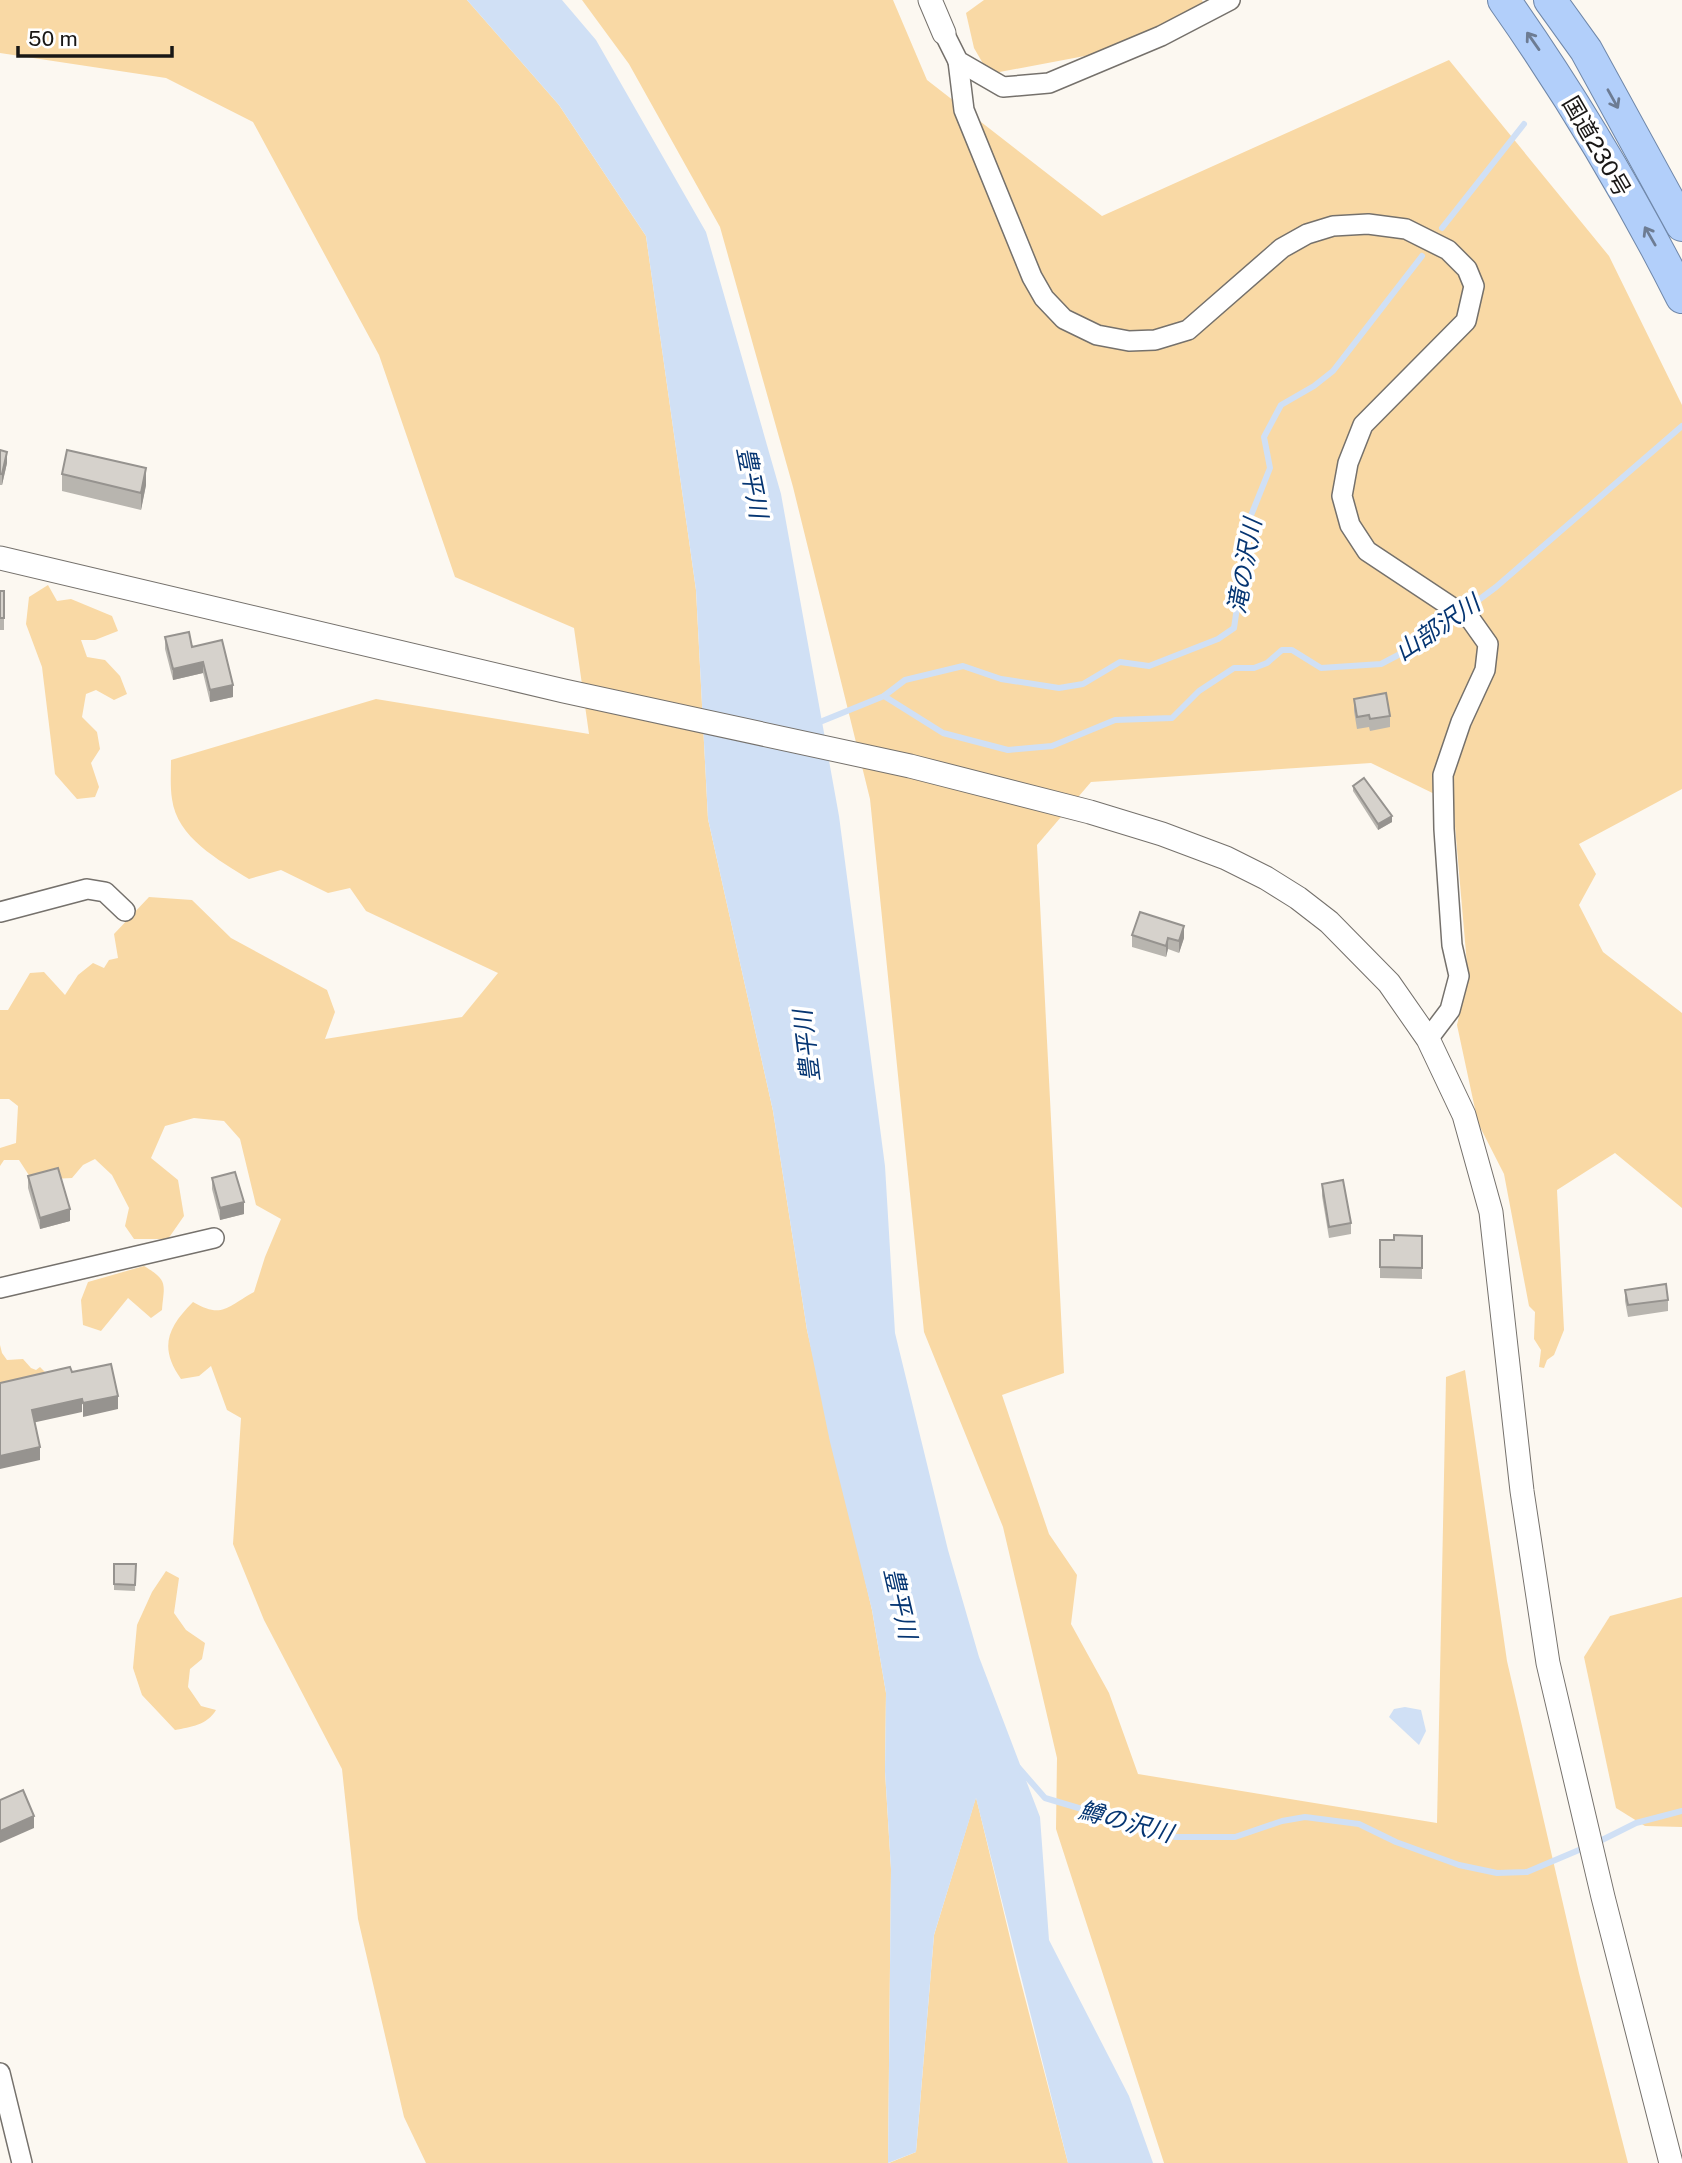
<svg xmlns="http://www.w3.org/2000/svg" width="1682" height="2163" font-family="'Public Sans','Noto Sans JP',sans-serif">
	<style>
		.green { fill: #f9d9a5 }
		.water { fill: #d0e0f5 }
		.lines { fill: none; stroke-linecap: round; stroke-linejoin: round }
		.stream { stroke: #d0e0f5; stroke-width: 6 }
		.minor-casing { stroke: #75716c; stroke-width: 22 }
		.tertiary-casing { stroke: #75716c; stroke-width: 25 }
		.trunk-casing { stroke: #6f87a9; stroke-width: 34 }
		.minor { stroke: #fff; stroke-width: 19 }
		.tertiary { stroke: #fff; stroke-width: 23 }
		.trunk { stroke: #b2cffa; stroke-width: 32 }
		.wall { fill: #b8b5af }
		.shaded-wall { fill: #96938f }
		.building { fill: #d6d2cc; stroke: #96938f; stroke-width: 2 }
		.oneway { stroke: #6d7c93 }
		.labels { text-anchor: middle; dominant-baseline: central; stroke-width: 7; stroke-linejoin: round; paint-order: stroke }
		.street-label { font-size: 23px; fill: #191715; stroke: #fff }
		.water-label { font-size: 24px; font-style: italic; fill: #053572; stroke: #fff }
	</style>
	<rect width="100%" height="100%" fill="#fcf8f1"/>
	<g class="green">
		<path d="M0,0H467L559,105L646,236L696,590L708,819L773,1111L807,1330L872,1610L886,1693L885,1771L891,1869L888,2163H426L404,2117L358,1919L342,1769L264,1620L233,1544L241,1418L227,1410L211,1366L199,1376L181,1379C159,1348 167,1328 193,1302C222,1319 227,1307 254,1292L265,1257L281,1219L256,1205L240,1139L224,1121L194,1118L165,1126L151,1158L178,1180L184,1216L168,1239H134L125,1226L129,1208L112,1175L95,1159L83,1165L72,1178L32,1180L19,1160H4L0,1166V1148L16,1143L18,1106L9,1099H0V1010H8L30,973L44,972L65,995L78,975L93,963L104,968L109,960L118,958L114,934L149,897L192,900L231,938L327,990L335,1012L325,1039L462,1017L498,973L366,911L350,888L328,893L281,870L249,879C219,860 177,838 172,799C170,786 171,773 171,760L376,699L589,734L574,628L455,577L379,355L253,122L166,78L0,53Z"/>
		<polygon points="582,0 893,0 927,80 1102,216 1449,60 1609,256 1682,405 1682,789 1579,844 1596,874 1579,905 1603,952 1682,1013 1682,1208 1615,1153 1557,1190 1564,1330 1554,1355 1547,1360 1544,1368 1539,1367 1541,1350 1534,1339 1535,1312 1529,1306 1504,1174 1478,1123 1457,1025 1468,976 1453,803 1371,763 1091,782 1037,845 1064,1373 1002,1395 1049,1534 1077,1575 1071,1624 1109,1693 1138,1774 1437,1823 1446,1377 1465,1370 1507,1661 1579,1973 1628,2163 1164,2163 1056,1829 1057,1758 1003,1527 924,1332 870,799 793,487 720,227 629,64"/>
		<polygon points="984,0 1202,0 1205,6 1127,48 989,74 974,48 966,13"/>
		<polygon points="48,585 57,601 71,599 112,616 118,631 95,640 81,640 87,657 105,660 120,676 127,694 114,700 96,690 86,694 82,717 97,732 100,749 91,763 99,787 95,797 77,799 55,774 42,667 26,624 29,597"/>
		<path d="M144,1266C169,1281 164,1284 162,1310L151,1318L128,1298L101,1331L83,1325L81,1300L88,1282Z"/>
		<polygon points="0,1345 2,1353 7,1360 23,1359 31,1368 36,1370 40,1367 46,1373 0,1394"/>
		<path d="M166,1571L179,1578L174,1613L186,1630L205,1643L202,1659L190,1669L188,1687L201,1706L216,1710C207,1725 191,1727 175,1730L142,1695L133,1668L137,1625L152,1592Z"/>
		<polygon points="1682,1597 1682,1827 1645,1826 1616,1808 1584,1657 1610,1616"/>
		<polygon points="976,1797 1018,1971 1068,2163 889,2163 916,2152 934,1935"/>
	</g>
	<g class="water">
		<polygon points="467,0 562,0 596,40 706,232 781,494 839,816 885,1166 895,1333 948,1550 979,1657 1040,1817 1049,1940 1129,2096 1153,2163 1068,2163 976,1798 934,1935 916,2152 888,2163 891,1869 885,1771 886,1693 872,1610 830,1442 807,1330 773,1111 708,819 696,590 646,236 559,105"/>
		<polygon points="1405,1707 1421,1710 1426,1731 1419,1745 1389,1717 1394,1709"/>
	</g>
	<g class="lines">
		<g class="stream">
			<polyline points="1442,228 1524,124"/>
			<polyline points="884,696 943,733 1008,750 1052,746 1115,720 1172,718 1199,691 1234,668 1254,668 1267,663 1282,650 1292,650 1321,668 1381,664 1421,643 1496,587 1682,426"/>
			<polyline points="815,724 884,696 905,680 963,666 1001,679 1059,688 1083,684 1120,662 1149,666 1218,639 1234,628 1250,518 1270,468 1264,437 1281,405 1314,386 1333,371 1422,256"/>
			<polyline points="1018,1767 1045,1798 1176,1837 1235,1837 1282,1821 1305,1817 1359,1824 1396,1842 1459,1865 1497,1873 1527,1872 1586,1847"/>
			<polyline points="1596,1843 1636,1823 1682,1811"/>
		</g>
		<g class="minor-casing">
			<g id="minor">
				<polyline points="944,33 958,61 1003,87 1049,83 1161,36 1230,0"/>
				<polyline points="958,61 964,110 1032,277 1044,298 1064,319 1097,335 1129,341 1155,340 1188,330 1282,248 1307,234 1333,226 1368,224 1406,229 1448,250 1467,269 1474,286 1466,321 1363,425 1348,463 1342,496 1350,525 1367,551 1471,620 1488,644 1485,670 1461,722 1443,775 1444,829 1452,945 1459,976 1450,1010 1428,1039"/>
				<polyline points="0,912 87,889 105,892 125,911"/>
				<polyline points="0,1288 214,1238"/>
				<polyline points="0,2073 22,2163"/>
			</g>
		</g>
		<g class="tertiary-casing">
			<g id="tertiary">
				<polyline points="930,0 944,33"/>
				<polyline points="0,558 564,691 910,766 1090,812 1162,834 1226,858 1266,878 1298,898 1329,922 1389,983 1428,1039 1464,1115 1491,1212 1522,1491 1548,1663 1603,1897 1671,2163"/>
			</g>
		</g>
		<g class="trunk-casing">
			<g id="trunk">
				<path d="M1504,0C1570,94 1630,194 1682,297"/>
				<polyline points="1550,0 1586,50 1682,225"/>
			</g>
		</g>
		<use href="#minor" class="minor"/>
		<use href="#tertiary" class="tertiary"/>
		<use href="#trunk" class="trunk"/>
	</g>
	<g class="wall">
		<polygon points="0,450 7,463 2,485 0,485"/>
		<polygon points="62,474 146,485 141,510 62,491"/>
		<rect x="0" y="591" width="4" height="39"/>
		<polygon points="165,637 192,647 233,697 210,702 203,673 173,680 165,649"/>
		<polygon points="1354,699 1390,716 1390,727 1370,731 1369,727 1357,729 1354,711"/>
		<polygon points="1353,786 1392,822 1378,830 1353,791"/>
		<polygon points="1132,935 1184,938 1179,953 1168,949 1166,957 1132,947"/>
		<polygon points="28,1176 70,1221 40,1229 28,1188"/>
		<polygon points="212,1178 244,1214 220,1220 212,1189"/>
		<polygon points="1322,1184 1351,1223 1351,1234 1329,1238 1322,1196"/>
		<polygon points="1422,1236 1422,1279 1380,1278 1380,1240 1394,1240"/>
		<polygon points="1625,1290 1668,1300 1668,1311 1628,1317 1625,1301"/>
		<polygon points="114,1564 136,1564 135,1591 114,1590"/>
	</g>
	<g class="shaded-wall">
		<polygon points="7,452 7,463 2,485 2,474"/>
		<polygon points="146,468 146,485 141,510 141,493"/>
		<polygon points="203,662 203,673 173,680 173,669"/>
		<polygon points="233,685 233,697 210,702 210,690"/>
		<polygon points="1392,816 1392,822 1378,830 1378,824"/>
		<polygon points="1184,926 1184,938 1179,953 1179,941"/>
		<polygon points="1168,938 1168,949 1166,957 1166,946"/>
		<polygon points="244,1202 244,1214 220,1220 220,1208"/>
		<polygon points="70,1209 70,1221 40,1229 40,1218"/>
		<polygon points="118,1396 118,1409 83,1417 83,1403"/>
		<polygon points="82,1399 82,1412 32,1423 32,1410"/>
		<polygon points="40,1447 40,1460 0,1469 0,1456"/>
		<polygon points="34,1816 34,1828 0,1843 0,1831"/>
	</g>
	<g class="building">
		<polygon points="0,450 7,452 2,474 0,474"/>
		<polygon points="67,450 146,468 141,493 62,474"/>
		<rect x="0" y="591" width="4" height="27"/>
		<polygon points="189,632 192,647 222,640 233,685 210,690 203,662 173,669 165,637"/>
		<polygon points="1386,693 1390,716 1370,719 1369,715 1357,717 1354,699"/>
		<polygon points="1364,778 1392,816 1378,824 1353,786"/>
		<polygon points="1140,912 1184,926 1179,941 1168,938 1166,946 1132,935"/>
		<polygon points="58,1168 70,1209 40,1218 28,1176"/>
		<polygon points="235,1172 244,1202 220,1208 212,1178"/>
		<polygon points="1343,1180 1351,1223 1329,1227 1322,1184"/>
		<polygon points="1394,1235 1422,1236 1422,1268 1380,1267 1380,1240 1394,1240"/>
		<polygon points="1666,1284 1668,1300 1628,1305 1625,1290"/>
		<polygon points="111,1364 118,1396 83,1403 82,1399 32,1410 40,1447 0,1456 0,1383 70,1367 72,1372"/>
		<polygon points="114,1564 136,1564 135,1585 114,1584"/>
		<polygon points="23,1790 34,1816 0,1831 0,1800"/>
	</g>
	<defs><path id="oneway-shaft" d="M-6 0H5M1.5-3L5.5 0L1.5 3" fill="none" stroke-width="1.6" stroke-linecap="round" stroke-linejoin="round" transform="scale(1.75)"/></defs>
	<g class="oneway">
		<use href="#oneway-shaft" transform="translate(1533 41) rotate(-125)"/>
		<use href="#oneway-shaft" transform="translate(1613 99) rotate(61)"/>
		<use href="#oneway-shaft" transform="translate(1650 236) rotate(-120)"/>
	</g>
	<g class="labels">
		<g class="street-label">
			<text transform="translate(1597 146) rotate(60)">国道230号</text>
		</g>
		<g class="water-label">
			<text transform="translate(753 482) rotate(79)">豊平川</text>
			<text transform="translate(1244 566) rotate(-80)">滝の沢川</text>
			<text transform="translate(1437 627) rotate(-34)">山部沢川</text>
			<text transform="translate(806 1046) rotate(-97)">豊平川</text>
			<text transform="translate(901 1603) rotate(77)">豊平川</text>
			<text transform="translate(1126 1821) rotate(15)">鱒の沢川</text>
		</g>
	</g>
	<path d="M18 46v10h154v-10" fill="none" stroke="#191715" stroke-width="3.5"/>
	<text x="28" y="46" font-size="21" fill="#191715" stroke="#ffffff" stroke-width="5" paint-order="stroke">50 m</text>
</svg>
